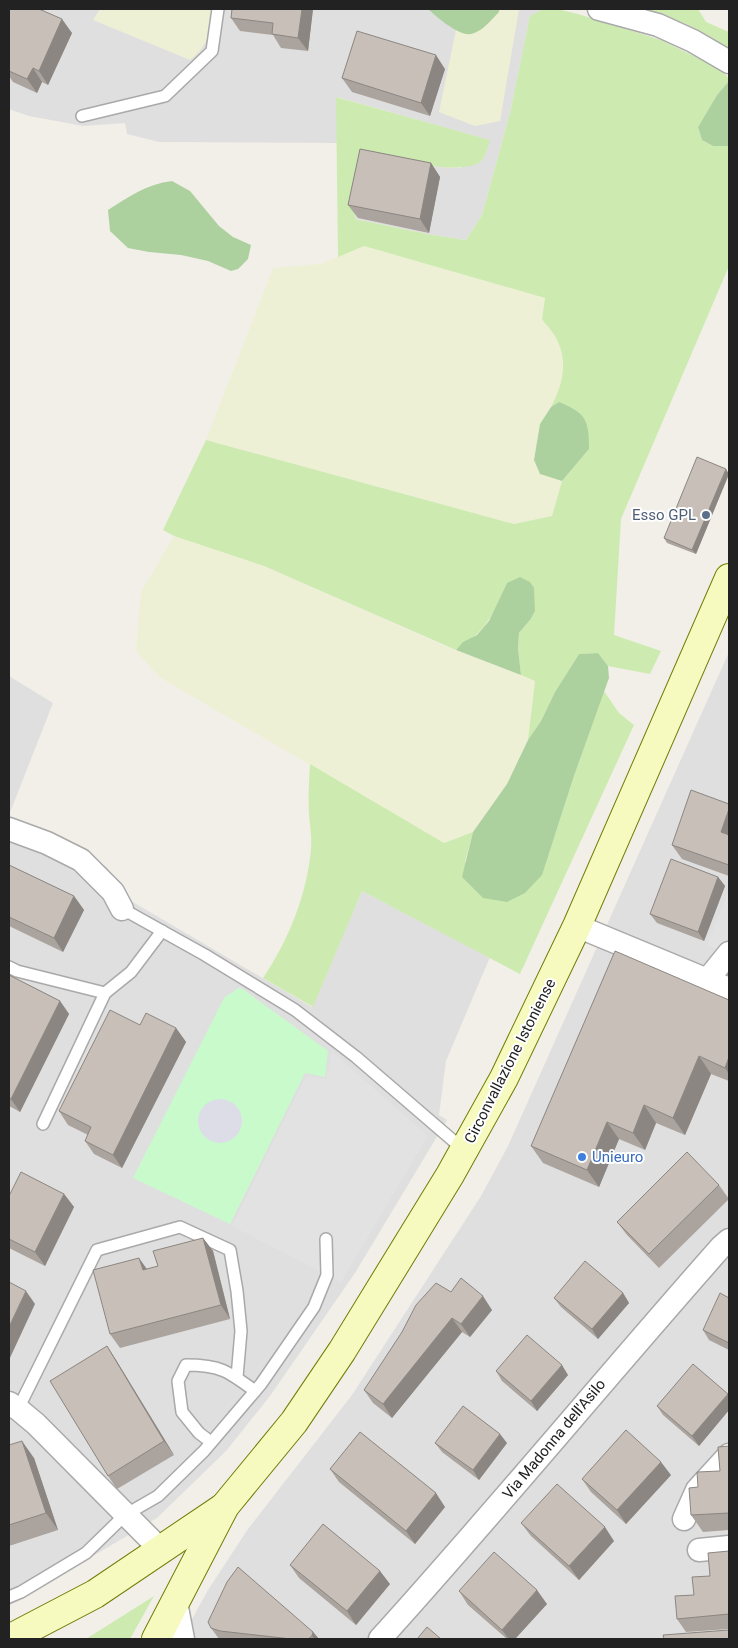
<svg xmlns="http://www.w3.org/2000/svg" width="738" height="1648" font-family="Roboto,sans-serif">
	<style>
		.residential { fill: #e0dfdf }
		.farmland { fill: #eef0d5 }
		.grass { fill: #cdebb0 }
		.forest { fill: #add19e }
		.park { fill: #c8facc }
		.parking { fill: #e2e2e2 }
		.plaza { fill: #dddde8 }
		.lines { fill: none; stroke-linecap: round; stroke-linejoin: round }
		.lane-casing { stroke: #a9a9a9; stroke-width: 14 }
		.street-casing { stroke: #a9a9a9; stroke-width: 25 }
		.secondary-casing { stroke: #707d05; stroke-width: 30 }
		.lane { stroke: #fff; stroke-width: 11 }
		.street { stroke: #fff; stroke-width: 22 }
		.secondary { stroke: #f7fabf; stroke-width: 28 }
		.wall { fill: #aba49e }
		.shaded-wall { fill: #8b8681 }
		.building { fill: #c7bfb8; stroke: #8b8681 }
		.service-dot { fill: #5c6f8a; stroke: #fff; stroke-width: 2 }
		.shop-dot { fill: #3f7fe0; stroke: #fff; stroke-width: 2 }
		.labels { text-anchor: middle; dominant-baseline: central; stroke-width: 4; stroke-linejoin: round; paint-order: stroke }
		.service-label { font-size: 15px; fill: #4e5e75; stroke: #fff; text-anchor: end }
		.street-label { font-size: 15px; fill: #222; stroke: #fff }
		.shop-label { font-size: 15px; fill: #366cbe; stroke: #fff; text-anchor: start }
	</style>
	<rect width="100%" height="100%" fill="#f2efe9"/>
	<g class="residential">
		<polygon points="9,9 543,9 530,17 510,113 482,215 466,240 432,235 355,219 366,156 438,167 460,168 483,159 489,140 337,97 337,143 159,142 127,134 125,123 83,126 29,116 9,109"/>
		<polygon points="729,652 729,1639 181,1639 208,1590 248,1529 352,1395 481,1196 508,1146"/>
		<polygon points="9,676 53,703 9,815 107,867 126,898 312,1007 362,891 490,957 446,1061 439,1115 447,1120 355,1273 270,1396 226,1451 157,1518 9,1606"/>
	</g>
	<g class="farmland">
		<polygon points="100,9 214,9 207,40 199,52 190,60 93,20"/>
		<polygon points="499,9 519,9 500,121 475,126 439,112 456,30 461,32 471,34 482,29 498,12"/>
		<polygon points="364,246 545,298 542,319 558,340 564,362 560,391 540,424 540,474 562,481 552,516 514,524 206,440 273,268 320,264"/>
		<polygon points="174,536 264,566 440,644 535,680 528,740 507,784 473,832 444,843 159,677 136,651 141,592"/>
	</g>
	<g class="grass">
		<path d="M543,9H557L578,14L661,40L722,70L729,79V81L717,95L698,127L702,140L713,146H729V266L621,519L614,635L661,651L650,674L608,666L598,653L579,654L555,692L541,721L528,740L535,681L521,675L518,648L519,633L530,620L507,583C499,600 492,620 478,633C471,640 463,642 456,650L264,566L174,536L163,530L206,440L514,524L552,516L562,481L589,449C588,418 586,416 559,402L551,407C562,386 568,364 558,342C555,334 547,326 542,319L545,298L364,246L338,257L336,97L490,140C488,146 486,154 483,159C469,179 389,158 366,156L355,219L432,235L466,240L482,215L510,113L530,16Z"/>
		<polygon points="631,9 698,9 706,22 729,32 729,48 706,34 684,23"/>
		<path d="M604,691L619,713L634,725L520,974L362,891L313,1007L263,978C288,941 307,895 311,849C312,838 310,826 309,815C308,798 309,781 310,764L444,843L473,832L465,862L555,835L574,776Z"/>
		<polygon points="154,1596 130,1639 86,1639"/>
	</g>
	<g class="forest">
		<path d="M428,9H499V12C491,20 482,32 471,34C458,36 437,17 428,9Z"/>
		<polygon points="729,81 729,146 713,146 702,140 698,127 717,95"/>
		<path d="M172,181L190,191L219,226L233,237L251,245L248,259L238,269L231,271L208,261L181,255L149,252L128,248L110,231L108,210C128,197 147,184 172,181Z"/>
		<path d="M559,402C586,413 589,420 589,449L562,481L540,474L534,460L540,424L551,407Z"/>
		<polygon points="520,577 530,582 534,588 535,611 530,620 519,633 518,648 521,675 456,650 463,642 477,635 489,621 507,583"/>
		<polygon points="598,653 608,666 609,678 574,776 542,875 525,893 507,902 483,898 462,877 473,832 507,784 528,740 541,721 555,692 579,654"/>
	</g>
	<polygon class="park" points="240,987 328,1051 325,1077 305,1073 230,1224 133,1178 224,998"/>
	<g class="parking">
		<polygon points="729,890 729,956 707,945"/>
		<polygon points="332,1052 428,1136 341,1282 232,1226 306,1076 326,1079"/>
	</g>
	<circle class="plaza" cx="220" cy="1121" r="22"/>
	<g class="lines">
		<g class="lane-casing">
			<g id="lane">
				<polyline points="82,116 165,96 212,51 218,9"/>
				<polyline points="119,907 205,955 295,1010 356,1057 464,1150"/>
				<polyline points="9,967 17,971 105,993 131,972 162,931"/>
				<polyline points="43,1124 105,993"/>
				<polyline points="18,1409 97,1250 180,1227 230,1250 237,1291 241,1331 237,1377"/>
				<path d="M211,1442L199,1433L182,1412L178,1381L186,1365C220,1365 228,1371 255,1391"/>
				<polyline points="9,1597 21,1592 86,1553 125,1515 158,1496 204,1451 261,1384 314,1307 327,1275 326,1239"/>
			</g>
		</g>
		<g class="street-casing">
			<g id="street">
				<polyline points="599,9 658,25 693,41 729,62"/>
				<polyline points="9,829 47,843 81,860 113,892 122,909"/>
				<polyline points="577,926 729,989"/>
				<polyline points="708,979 729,953"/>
				<polyline points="9,1403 18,1409 36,1424 160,1549"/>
				<polyline points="684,1519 697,1490 729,1455"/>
				<polyline points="699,1550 729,1547"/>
				<polyline points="176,1602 183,1639"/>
				<path d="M380,1639C496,1511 606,1377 721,1247L729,1240"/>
			</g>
		</g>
		<g class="secondary-casing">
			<g id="secondary">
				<polyline points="9,1639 95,1594 224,1507"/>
				<polyline points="156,1639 225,1506 294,1422 342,1351 450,1175 504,1078 577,926 729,578"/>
			</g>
		</g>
		<use href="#lane" class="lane"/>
		<use href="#street" class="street"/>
		<use href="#secondary" class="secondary"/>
	</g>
	<g class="wall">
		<polygon points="9,9 72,33 48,85 42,82 37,93 13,82 9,76"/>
		<polygon points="232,9 313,9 308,51 281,48 273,35 240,31 231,18"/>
		<polygon points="445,69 430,116 352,92 342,78"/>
		<polygon points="431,163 440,177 429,233 358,218 348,205"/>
		<polygon points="729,474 696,554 667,543 664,538"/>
		<polygon points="729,804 729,876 682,859 672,845"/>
		<polygon points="9,865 74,896 84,910 63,952 9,926"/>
		<polygon points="718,877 725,886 704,941 657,923 650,914"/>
		<polygon points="9,975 60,1001 69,1014 20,1112 9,1106"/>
		<polygon points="729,1000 729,1081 711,1074 685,1135 656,1123 645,1150 619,1139 599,1187 543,1163 531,1146"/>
		<polygon points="140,1025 176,1028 186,1042 122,1168 94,1154 85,1141 88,1135 68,1125 59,1111"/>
		<polygon points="719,1185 729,1199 659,1268 627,1235 617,1222"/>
		<polygon points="64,1194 74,1207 45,1266 9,1248 9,1196"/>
		<polygon points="203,1238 213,1251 230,1319 120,1348 110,1334 147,1269 158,1266"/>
		<polygon points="451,1292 492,1310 470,1337 462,1332 392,1418 373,1403 364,1390"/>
		<polygon points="623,1293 629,1303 598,1339 561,1307 554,1298"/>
		<polygon points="729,1298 729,1350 709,1340 703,1330"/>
		<polygon points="107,1346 116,1360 174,1455 117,1489 108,1476"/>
		<polygon points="496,1371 568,1375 537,1411 502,1381"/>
		<polygon points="728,1394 729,1396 729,1410 699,1446 663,1415 657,1406"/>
		<polygon points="435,1443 507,1443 479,1480 442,1452"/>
		<polygon points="9,1445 34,1458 58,1530 9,1546"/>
		<polygon points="729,1446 729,1530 703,1532 691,1515 698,1487 720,1471"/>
		<polygon points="330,1469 445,1507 415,1544 339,1482"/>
		<polygon points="671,1475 626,1524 591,1492 582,1479"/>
		<polygon points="521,1523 614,1541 579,1580 531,1536"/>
		<polygon points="729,1551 729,1629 686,1632 677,1619 694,1595 710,1576"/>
		<polygon points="290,1565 390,1584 356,1625 299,1578"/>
		<polygon points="459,1591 547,1604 515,1639 507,1639 468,1605"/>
		<polygon points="211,1628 313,1632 319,1639 219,1639"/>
	</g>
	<g class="shaded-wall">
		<polygon points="302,9 313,9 308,51 298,38"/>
		<polygon points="62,19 72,33 48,85 39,71"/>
		<polygon points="436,55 445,69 430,116 421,103"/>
		<polygon points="33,68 42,82 37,93 27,79"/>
		<polygon points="431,163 440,177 429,233 420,219"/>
		<polygon points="726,469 729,474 696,554 692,550"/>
		<polygon points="729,809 729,843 721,832"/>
		<polygon points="718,877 725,886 704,941 698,932"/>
		<polygon points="74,896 84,910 63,952 54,938"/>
		<polygon points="60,1001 69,1014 20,1112 11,1099"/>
		<polygon points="176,1028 186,1042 122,1168 113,1155"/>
		<polygon points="699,1056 711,1074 685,1135 673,1118"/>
		<polygon points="729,1057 729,1074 725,1068"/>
		<polygon points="644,1105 656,1123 645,1150 633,1133"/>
		<polygon points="607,1122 619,1139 599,1187 587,1170"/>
		<polygon points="64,1194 74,1207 45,1266 35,1252"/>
		<polygon points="203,1238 213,1251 230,1319 221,1305"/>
		<polygon points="139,1258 149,1272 143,1270"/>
		<polygon points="26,1291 35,1304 9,1360 9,1327"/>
		<polygon points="623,1293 629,1303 598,1339 592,1329"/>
		<polygon points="483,1296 492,1310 470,1337 461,1324"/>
		<polygon points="452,1318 462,1332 392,1418 383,1404"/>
		<polygon points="107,1346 116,1360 174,1455 164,1441"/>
		<polygon points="562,1365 568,1375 537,1411 531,1401"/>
		<polygon points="728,1394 729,1396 729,1410 699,1446 692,1436"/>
		<polygon points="500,1434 507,1443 479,1480 473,1470"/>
		<polygon points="22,1441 34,1458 58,1530 46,1513"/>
		<polygon points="661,1462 671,1475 626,1524 617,1510"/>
		<polygon points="436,1493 445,1507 415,1544 406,1531"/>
		<polygon points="605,1527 614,1541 579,1580 569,1566"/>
		<polygon points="380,1571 390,1584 356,1625 347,1611"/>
		<polygon points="537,1590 547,1604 515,1639 509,1639 502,1630"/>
		<polygon points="313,1632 319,1639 314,1639 312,1636"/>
	</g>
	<g class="building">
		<polygon points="9,9 39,9 62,19 39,71 33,68 27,79 9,71 9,58 10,57 9,56"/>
		<polygon points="232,9 302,9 298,38 272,34 273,23 231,18"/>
		<polygon points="357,31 436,55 421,103 342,78"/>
		<polygon points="360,149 431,163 420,219 348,205"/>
		<polygon points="697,457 726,469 692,550 664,538"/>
		<polygon points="691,790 729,804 729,809 721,832 729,835 729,865 672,845"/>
		<polygon points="671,859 718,877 698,932 650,914"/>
		<polygon points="9,865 74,896 54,938 9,917"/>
		<polygon points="615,951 729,1000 729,1057 725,1068 699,1056 673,1118 644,1105 633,1133 607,1122 587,1170 531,1146"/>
		<polygon points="9,975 60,1001 11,1099 9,1098"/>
		<polygon points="110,1010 140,1025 146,1013 176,1028 113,1155 85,1141 91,1127 59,1111"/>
		<polygon points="687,1152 719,1185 649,1254 617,1222"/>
		<polygon points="21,1172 64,1194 35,1252 9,1239 9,1196"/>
		<polygon points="203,1238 221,1305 110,1334 93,1270 139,1258 143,1270 158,1266 153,1251"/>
		<polygon points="585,1261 623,1293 592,1329 554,1298"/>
		<polygon points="461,1278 483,1296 461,1324 452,1318 383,1404 364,1390 402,1332 416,1305 436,1283 451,1292"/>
		<polygon points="9,1282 26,1291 9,1327"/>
		<polygon points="720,1293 729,1298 729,1343 703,1330"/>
		<polygon points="527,1335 562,1365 531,1401 496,1371"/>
		<polygon points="107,1346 164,1441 108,1476 50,1381"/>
		<polygon points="693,1364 728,1394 692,1436 657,1406"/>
		<polygon points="463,1406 500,1434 473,1470 435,1443"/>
		<polygon points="626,1430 661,1462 617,1510 582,1479"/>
		<polygon points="360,1432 436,1493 406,1531 330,1469"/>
		<polygon points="22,1441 46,1513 9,1525 9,1445"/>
		<polygon points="729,1446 729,1513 691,1515 689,1488 698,1487 697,1472 720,1471 718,1447"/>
		<polygon points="557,1484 605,1527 569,1566 521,1523"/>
		<polygon points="323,1524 380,1571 347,1611 290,1565"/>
		<polygon points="729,1551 729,1614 677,1619 675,1596 694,1595 692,1577 710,1576 708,1553"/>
		<polygon points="494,1552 537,1590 502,1630 459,1591"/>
		<polygon points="238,1567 313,1632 312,1636 308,1639 291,1639 220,1631 211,1628 208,1622 227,1582"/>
		<polygon points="427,1627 441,1639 417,1639"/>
		<polygon points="729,1630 729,1639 664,1639 663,1635"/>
	</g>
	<circle class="service-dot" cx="706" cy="515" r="5"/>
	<circle class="shop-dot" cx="582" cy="1157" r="5"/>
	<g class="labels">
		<g class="service-label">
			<text x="696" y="515">Esso GPL</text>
		</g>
		<g class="street-label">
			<text transform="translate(510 1061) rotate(-63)">Circonvallazione Istoniense</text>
			<text transform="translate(554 1439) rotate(-50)">Via Madonna dell'Asilo</text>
		</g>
		<g class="shop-label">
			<text x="592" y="1157">Unieuro</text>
		</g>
	</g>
	<rect width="738" height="1648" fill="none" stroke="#222222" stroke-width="20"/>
</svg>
